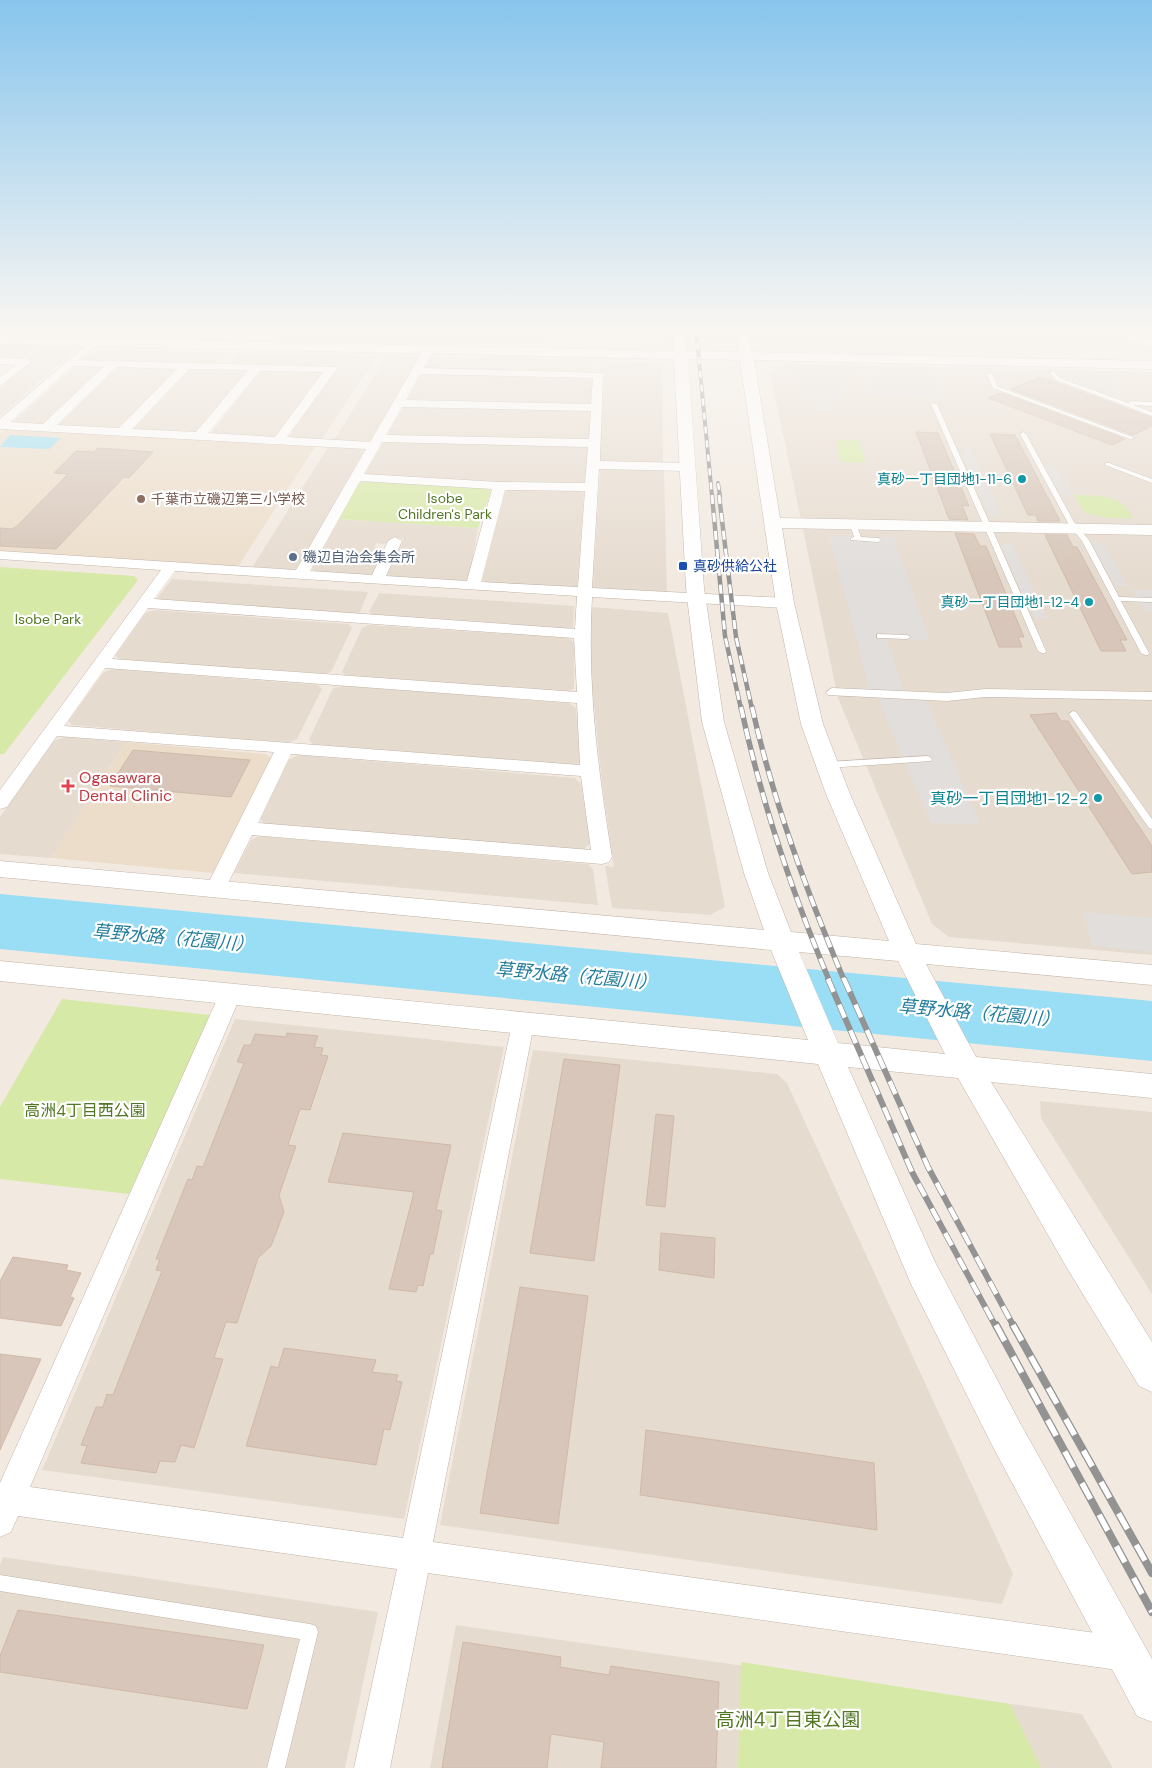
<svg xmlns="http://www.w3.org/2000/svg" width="1152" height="1768" font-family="'DM Sans','Noto Sans JP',sans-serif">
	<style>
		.residential { fill: #e6dbcf }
		.commercial { fill: #f6dcca }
		.education { fill: #ecddca }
		.green { fill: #d7e9a7 }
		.parking { fill: #e2dedb }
		.water { fill: #99def4 }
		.building { fill: #d7c6b9; stroke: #cfbaa9 }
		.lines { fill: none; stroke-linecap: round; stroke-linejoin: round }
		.service-casing { stroke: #c0b3a7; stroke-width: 1 }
		.pedestrian-casing { stroke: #c0b3a7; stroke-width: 1 }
		.minor-casing { stroke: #c0b3a7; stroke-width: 1 }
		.tertiary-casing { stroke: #c0b3a7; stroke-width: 1 }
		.service { fill: #fff; fill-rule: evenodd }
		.pedestrian { fill: #fff; fill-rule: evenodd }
		.minor { fill: #fff; fill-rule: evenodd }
		.tertiary { fill: #fff; fill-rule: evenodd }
		.rail-far4-casing { stroke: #939393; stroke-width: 4 }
		.rail-far3-casing { stroke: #939393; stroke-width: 4.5 }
		.rail-far2-casing { stroke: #939393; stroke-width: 5.5 }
		.rail-far1-casing { stroke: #939393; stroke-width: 6 }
		.rail-casing { stroke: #939393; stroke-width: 8 }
		.rail-far4 { stroke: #fff; stroke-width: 2.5; stroke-dasharray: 7; stroke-linecap: butt }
		.rail-far3 { stroke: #fff; stroke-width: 3; stroke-dasharray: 9; stroke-linecap: butt }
		.rail-far2 { stroke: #fff; stroke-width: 4; stroke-dasharray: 11; stroke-linecap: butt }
		.rail-far1 { stroke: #fff; stroke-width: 4.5; stroke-dasharray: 14; stroke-linecap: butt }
		.rail { stroke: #fff; stroke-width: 5.5; stroke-dasharray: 18; stroke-linecap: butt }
		.culture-dot { fill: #0f9aa8; stroke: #fff; stroke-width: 2 }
		.education-dot { fill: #8d6e63; stroke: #fff; stroke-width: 2 }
		.service-dot { fill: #5c6f8a; stroke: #fff; stroke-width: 2 }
		.transit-dot { fill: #1a4fb4; stroke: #fff; stroke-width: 2 }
		.health-dot { fill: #e0444e; stroke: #fff; stroke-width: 2 }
		.labels { text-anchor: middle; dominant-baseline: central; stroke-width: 4.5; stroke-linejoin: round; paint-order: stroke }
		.far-culture-label { font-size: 14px; fill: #0d838f; stroke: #fff; text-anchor: end }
		.far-park-label { font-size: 14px; fill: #527723; stroke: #fff }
		.far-education-label { font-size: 14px; fill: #785e54; stroke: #fff; text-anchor: start }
		.far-service-label { font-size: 14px; fill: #4e5e75; stroke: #fff; text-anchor: start }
		.far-transit-label { font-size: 14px; fill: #164399; stroke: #fff; text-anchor: start }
		.health-label { font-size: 16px; fill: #be3a42; stroke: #fff; text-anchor: start }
		.culture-label { font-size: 16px; fill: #0d838f; stroke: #fff; text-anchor: end }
		.park-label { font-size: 16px; fill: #527723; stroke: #fff }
		.water-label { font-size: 18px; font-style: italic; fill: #247e9c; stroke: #fff }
		.near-park-label { font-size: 19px; fill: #527723; stroke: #fff }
	</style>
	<rect width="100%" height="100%" fill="#f2eae1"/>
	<g class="residential">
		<polygon points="328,329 450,329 448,335 327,332"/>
		<polygon points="759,329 1103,329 1132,343 1127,349 769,341 761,339"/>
		<polygon points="0,347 34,348 19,360 0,359"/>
		<polygon points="41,348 67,349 73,352 0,416 0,388 33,360 27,360"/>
		<polygon points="102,350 226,352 219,362 213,364 81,361 90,353"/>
		<polygon points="238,353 376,356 322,439 293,439 289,437 336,367 234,364 231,363"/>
		<polygon points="387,356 419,357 370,441 334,440"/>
		<polygon points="431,357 592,360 592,373 428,369 426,367"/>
		<polygon points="602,360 644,362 662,367 663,464 604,463 599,460 605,373 599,373"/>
		<polygon points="785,364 1152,372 1152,955 949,937 932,924 838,698 770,371"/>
		<polygon points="76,366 104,368 46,423 39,425 12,423"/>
		<polygon points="121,367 177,369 122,427 115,429 62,426 58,424 116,368"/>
		<polygon points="193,368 244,369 248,371 199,431 190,434 138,431 134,428 188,370"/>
		<polygon points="266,369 318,371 322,373 277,436 270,438 215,435 212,432 259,371"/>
		<polygon points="426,374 589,377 593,379 592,403 586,405 407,399 419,375"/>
		<polygon points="409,406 586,410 590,412 589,438 582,441 391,436 388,434 402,408"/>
		<polygon points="387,441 582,446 588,448 585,482 579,484 500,483 370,475 365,473 382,444"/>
		<polygon points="328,447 361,449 364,451 297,568 288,570 256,569 253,566"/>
		<polygon points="604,469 664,470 667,595 600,591 593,587 600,471"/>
		<polygon points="511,489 579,491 584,493 577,587 571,589 489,584 482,580 504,492"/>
		<polygon points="339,519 478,528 469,579 461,582 392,578 387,574 404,539 392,538 390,542 383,544 377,543 374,547 382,549 386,552 375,573 367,576 316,572 311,568"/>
		<polygon points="172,579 368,592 360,612 351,615 162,601 157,598"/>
		<polygon points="379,593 574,606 573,627 565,629 374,616 369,612"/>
		<polygon points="591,607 668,613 725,907 710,915 612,908 605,866 614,867 602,783 591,676"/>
		<polygon points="155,610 348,624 352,628 331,672 323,675 119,659 115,655 145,613"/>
		<polygon points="368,625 568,638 574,642 574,689 566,692 346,676 342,672 362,628"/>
		<polygon points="112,669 318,685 322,689 297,739 287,743 72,725 68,721 103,673"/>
		<polygon points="343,686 569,703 576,708 581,762 571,766 314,746 309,740 333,688"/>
		<polygon points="64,737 126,742 51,858 0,854 0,817 54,741"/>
		<polygon points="298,755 575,778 581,784 590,843 584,850 263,823 260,818 288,760"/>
		<polygon points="259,836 588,864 593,869 598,905 234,873 251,840"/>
		<polygon points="235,1019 504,1047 404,1519 42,1470"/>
		<polygon points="533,1050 777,1074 787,1083 1013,1574 1002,1604 440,1525"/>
		<polygon points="1040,1101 1152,1112 1152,1294 1041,1118"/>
		<polygon points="3,1557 378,1612 345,1768 0,1768 0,1565"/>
		<polygon points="456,1625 1082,1714 1113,1768 430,1768"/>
	</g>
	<polygon class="commercial" points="450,329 663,329 663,336 655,339 448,335"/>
	<g class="education">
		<polygon points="7,429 313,446 315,447 239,565 234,566 0,551 0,433"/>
		<polygon points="126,742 265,754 271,758 213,873 51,858"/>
	</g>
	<g class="green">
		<polygon points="835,440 859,440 866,463 841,462"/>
		<polygon points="364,481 487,488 491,491 478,528 339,519 358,484"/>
		<path d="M1074,495C1097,496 1122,493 1133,518H1109L1085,513Z"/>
		<polygon points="0,567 134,576 138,580 4,754 0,754"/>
		<polygon points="62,999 210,1015 129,1194 0,1179 0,1107"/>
		<polygon points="741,1662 1010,1704 1041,1768 738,1768"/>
	</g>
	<g class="parking">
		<polygon points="793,367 854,368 857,371 852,375 853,379 849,379 846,391 841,391 842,399 835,403 836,408 833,411 816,410 812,398 801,397"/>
		<polygon points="874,373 933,374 943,398 864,394 866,384 871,384 868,376 875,376"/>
		<polygon points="1073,376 1108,377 1118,392 1113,392 1123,396 1117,399 1077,384"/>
		<polygon points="960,449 971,449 1002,516 990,516"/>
		<polygon points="1044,465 1056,466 1073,495 1060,494"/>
		<polygon points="829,536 894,538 929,640 887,639 904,692 870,690"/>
		<polygon points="1091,543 1103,543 1128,586 1115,586"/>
		<polygon points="1000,544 1012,544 1047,618 1034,618"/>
		<polygon points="1132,590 1152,590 1152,611 1145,611"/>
		<polygon points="878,698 926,700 980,824 931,823"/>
		<polygon points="1084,912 1152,918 1152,952 1092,946"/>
	</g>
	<g class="water">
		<polygon points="10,435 61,438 49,449 0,447"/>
		<polygon points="0,894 1152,1001 1152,1061 0,949"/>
	</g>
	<g class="building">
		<polygon points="1038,378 1049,380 1152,418 1152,426 1133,435 1011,389"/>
		<polygon points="1001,393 1125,439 1112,445 988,398"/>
		<polygon points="916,432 938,433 969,506 962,505 968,520 949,519"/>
		<polygon points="990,434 1015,435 1060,521 1038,521 1036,515 1028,515"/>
		<polygon points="98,448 153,452 129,478 124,477 56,549 0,546 0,528 12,529 17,526 68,474 54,473 76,451 94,452"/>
		<polygon points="955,533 974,534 980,546 986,546 1024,637 1018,637 1022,647 999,647"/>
		<polygon points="1045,535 1067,535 1073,547 1077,547 1127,640 1120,640 1126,651 1101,651"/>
		<polygon points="1056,713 1061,721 1068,721 1152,846 1152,872 1132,874 1030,715"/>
		<polygon points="133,750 250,760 231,797 110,786"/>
		<polygon points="287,1033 318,1036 314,1047 323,1048 321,1055 328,1056 310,1110 300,1109 288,1145 296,1146 279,1195 284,1212 271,1246 258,1258 237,1323 226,1322 214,1358 223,1359 194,1448 181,1445 175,1462 160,1461 156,1473 81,1463 87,1446 81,1445 96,1407 103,1407 107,1394 113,1395 162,1271 156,1270 160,1259 156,1259 188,1179 192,1180 197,1166 203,1167 244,1063 237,1062 244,1045 251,1045 255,1034 286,1037"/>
		<polygon points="564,1059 620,1065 594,1261 530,1253"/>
		<polygon points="656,1114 674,1116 665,1207 646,1205"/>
		<polygon points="343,1133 451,1145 436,1210 442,1211 433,1254 430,1254 423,1286 418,1285 416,1292 389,1289 414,1192 328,1182"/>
		<polygon points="661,1233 715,1238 714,1278 659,1270"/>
		<polygon points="13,1257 68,1265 66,1270 81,1273 70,1297 74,1298 61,1326 0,1318 0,1281"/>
		<polygon points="520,1287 588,1296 558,1524 480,1513"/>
		<polygon points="284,1348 376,1360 372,1372 398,1375 396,1381 402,1382 390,1430 384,1429 376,1465 246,1446 271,1366 278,1368"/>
		<polygon points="0,1354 41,1359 0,1450"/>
		<polygon points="646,1430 874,1463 877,1530 640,1495"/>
		<polygon points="18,1610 264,1645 247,1709 0,1672 0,1656"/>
		<polygon points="463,1642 561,1657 560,1667 609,1675 611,1666 719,1682 716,1768 601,1768 604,1742 551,1734 547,1768 442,1768"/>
	</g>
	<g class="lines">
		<g class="service-casing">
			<g id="service">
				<polygon points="878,329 1074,330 1096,329 1074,334 881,331"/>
				<polygon points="1053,371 1060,378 1128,403 1131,401 1152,402 1152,406 1133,405 1152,412 1152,416 1056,380 1050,373"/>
				<polygon points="990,373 993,375 997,386 1135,438 1130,439 993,388 987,375"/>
				<polygon points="932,403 937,404 1046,651 1045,653 1042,653 1038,651 931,404"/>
				<polygon points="1023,432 1026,434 1074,522 1089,540 1119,597 1152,598 1152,602 1121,601 1149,653 1148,655 1145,655 1141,653 1082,541 1068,523 1020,434"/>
				<polygon points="1105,463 1109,463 1152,479 1152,483 1105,465"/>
				<polygon points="853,522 856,524 861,537 878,538 882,540 878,542 851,540 851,538 854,537 850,524"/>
				<polygon points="877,634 907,635 911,637 907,639 880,638 877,638"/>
				<polygon points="1073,711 1076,712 1152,819 1152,829 1149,828 1069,714"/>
				<polygon points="928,756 932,759 931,761 827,768 823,765 827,762"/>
				<polygon points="0,1575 310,1624 316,1626 318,1632 285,1768 267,1768 300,1639 0,1591"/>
			</g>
		</g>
		<g class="pedestrian-casing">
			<polygon id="pedestrian" points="832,688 947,693 985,689 1152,692 1152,700 985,697 947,701 828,695 826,692"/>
		</g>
		<g class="minor-casing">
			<g id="minor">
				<path d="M93,339L98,342L79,360L335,367L337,369L287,437L370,442L424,349L429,346L434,349L424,368L603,373L600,461L687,463L693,467L687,471L599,469L592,588L785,598L793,603L785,608L592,597C587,684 598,771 612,857L609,862L602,864L252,835L222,895L215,897L208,895L205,890L274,752L57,736L7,807L0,809V790L161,570L0,559V551L296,570L366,449L0,429V419ZM72,366L103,367L43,424L10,422ZM116,367L177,369L119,428L57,425ZM189,369L248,370L196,432L132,429ZM260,371L323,372L275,437L208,433ZM420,374L593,378L591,404L406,400ZM402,407L591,411L589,439L386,435ZM382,442L588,447L585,483L499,482L364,474ZM360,481L492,489L467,581L386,576L402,541L395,537L388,541L372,575L310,571ZM505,490L585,491L578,587L481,582ZM175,571L577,596L575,629L154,599ZM148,608L574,638L577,692L112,659ZM105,668L577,703L580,765L64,726ZM291,754L581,776L591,850L258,823Z"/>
				<polygon points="0,358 26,359 31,362 0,386 0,377 16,365 0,364"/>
				<polygon points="230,987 238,989 241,995 30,1487 403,1538 512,1024 515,1018 523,1015 531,1018 534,1024 433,1542 1125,1637 1137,1642 1142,1654 1137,1666 1125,1671 428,1573 390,1768 354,1768 397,1569 18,1516 11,1532 0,1537 0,1483 219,995 222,989"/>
			</g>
		</g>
		<g class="tertiary-casing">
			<g id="tertiary">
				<path d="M672,329H686L687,351L739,352L735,329H748L752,352L1152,361V369L754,360L780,518L1152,525V535L782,528L794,603L823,724L850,794L916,944L1152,965V985L926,964L976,1057L1152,1074V1098L991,1082L1152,1342V1392L1139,1386L1067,1268L958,1078L848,1067L935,1262L1020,1423L1152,1659V1722L1137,1716L994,1449L911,1284L818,1064L0,981V961L808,1040L771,950L0,877V861L764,930L744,873L702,722L686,588L674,359L0,344V336L674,351ZM688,359L740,360L776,603L801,724L826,794L889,941L791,932L768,873L724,722L704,588ZM799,952L898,961L945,1054L838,1043Z"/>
				<polygon points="1112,329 1128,329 1152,340 1152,349 1113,332"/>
			</g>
		</g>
		<use href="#service" class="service"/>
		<use href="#pedestrian" class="pedestrian"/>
		<use href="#minor" class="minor"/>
		<use href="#tertiary" class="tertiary"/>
		<g class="rail-far4-casing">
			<g id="rail-far4">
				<polyline points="696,329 712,496"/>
				<polyline points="718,483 720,496"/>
			</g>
		</g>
		<g class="rail-far3-casing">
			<g id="rail-far3">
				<polyline points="712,495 725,636 741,709"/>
				<polyline points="719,495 736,637 752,709"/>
			</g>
		</g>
		<g class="rail-far2-casing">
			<g id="rail-far2">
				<path d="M741,707C761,801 792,892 829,980"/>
				<path d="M752,707C773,801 807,892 844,980"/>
			</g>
		</g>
		<g class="rail-far1-casing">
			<g id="rail-far1">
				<polyline points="828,979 912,1172 996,1327"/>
				<polyline points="844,979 928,1167 1014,1327"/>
			</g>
		</g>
		<g class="rail-casing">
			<g id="rail">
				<polyline points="996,1325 1152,1612"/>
				<polyline points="1013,1325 1152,1573"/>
			</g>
		</g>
		<use href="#rail-far4" class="rail-far4"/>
		<use href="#rail-far3" class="rail-far3"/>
		<use href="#rail-far2" class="rail-far2"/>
		<use href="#rail-far1" class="rail-far1"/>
		<use href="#rail" class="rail"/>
	</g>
	<linearGradient id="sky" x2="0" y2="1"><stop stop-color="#88c5ed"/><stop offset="0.57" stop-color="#f9f6f2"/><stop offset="1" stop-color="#f9f6f2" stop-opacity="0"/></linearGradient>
	<rect width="1152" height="576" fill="url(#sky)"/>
	<g class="culture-dot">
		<circle cx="1022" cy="479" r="5"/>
		<circle cx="1089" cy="602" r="5"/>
		<circle cx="1098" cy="798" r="5"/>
	</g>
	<circle class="education-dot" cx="141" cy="499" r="5"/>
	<circle class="service-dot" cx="293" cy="557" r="5"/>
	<rect class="transit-dot" x="678" y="561" width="10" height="10" rx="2.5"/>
	<path class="health-dot" d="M65.5 778.5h5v5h5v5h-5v5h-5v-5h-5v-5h5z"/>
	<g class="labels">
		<g class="far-culture-label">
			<text x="1012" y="479">真砂一丁目団地1-11-6</text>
			<text x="1079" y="602">真砂一丁目団地1-12-4</text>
		</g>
		<g class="far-park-label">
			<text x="445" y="498">Isobe<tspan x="445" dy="16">Children's Park</tspan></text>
			<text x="48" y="619">Isobe Park</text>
		</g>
		<g class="far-education-label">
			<text x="151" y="499">千葉市立磯辺第三小学校</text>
		</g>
		<g class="far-service-label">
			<text x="303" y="557">磯辺自治会集会所</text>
		</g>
		<g class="far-transit-label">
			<text x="693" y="566">真砂供給公社</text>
		</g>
		<g class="health-label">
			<text x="79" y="777">Ogasawara<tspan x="79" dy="18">Dental Clinic</tspan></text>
		</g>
		<g class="culture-label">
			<text x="1088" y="798">真砂一丁目団地1-12-2</text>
		</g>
		<g class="park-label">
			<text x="85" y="1110">高洲4丁目西公園</text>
		</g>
		<g class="water-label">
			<text transform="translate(173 938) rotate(5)">草野水路（花園川）</text>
			<text transform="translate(576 976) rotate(5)">草野水路（花園川）</text>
			<text transform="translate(979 1013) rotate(5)">草野水路（花園川）</text>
		</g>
		<g class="near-park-label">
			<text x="788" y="1719">高洲4丁目東公園</text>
		</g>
	</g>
</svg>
